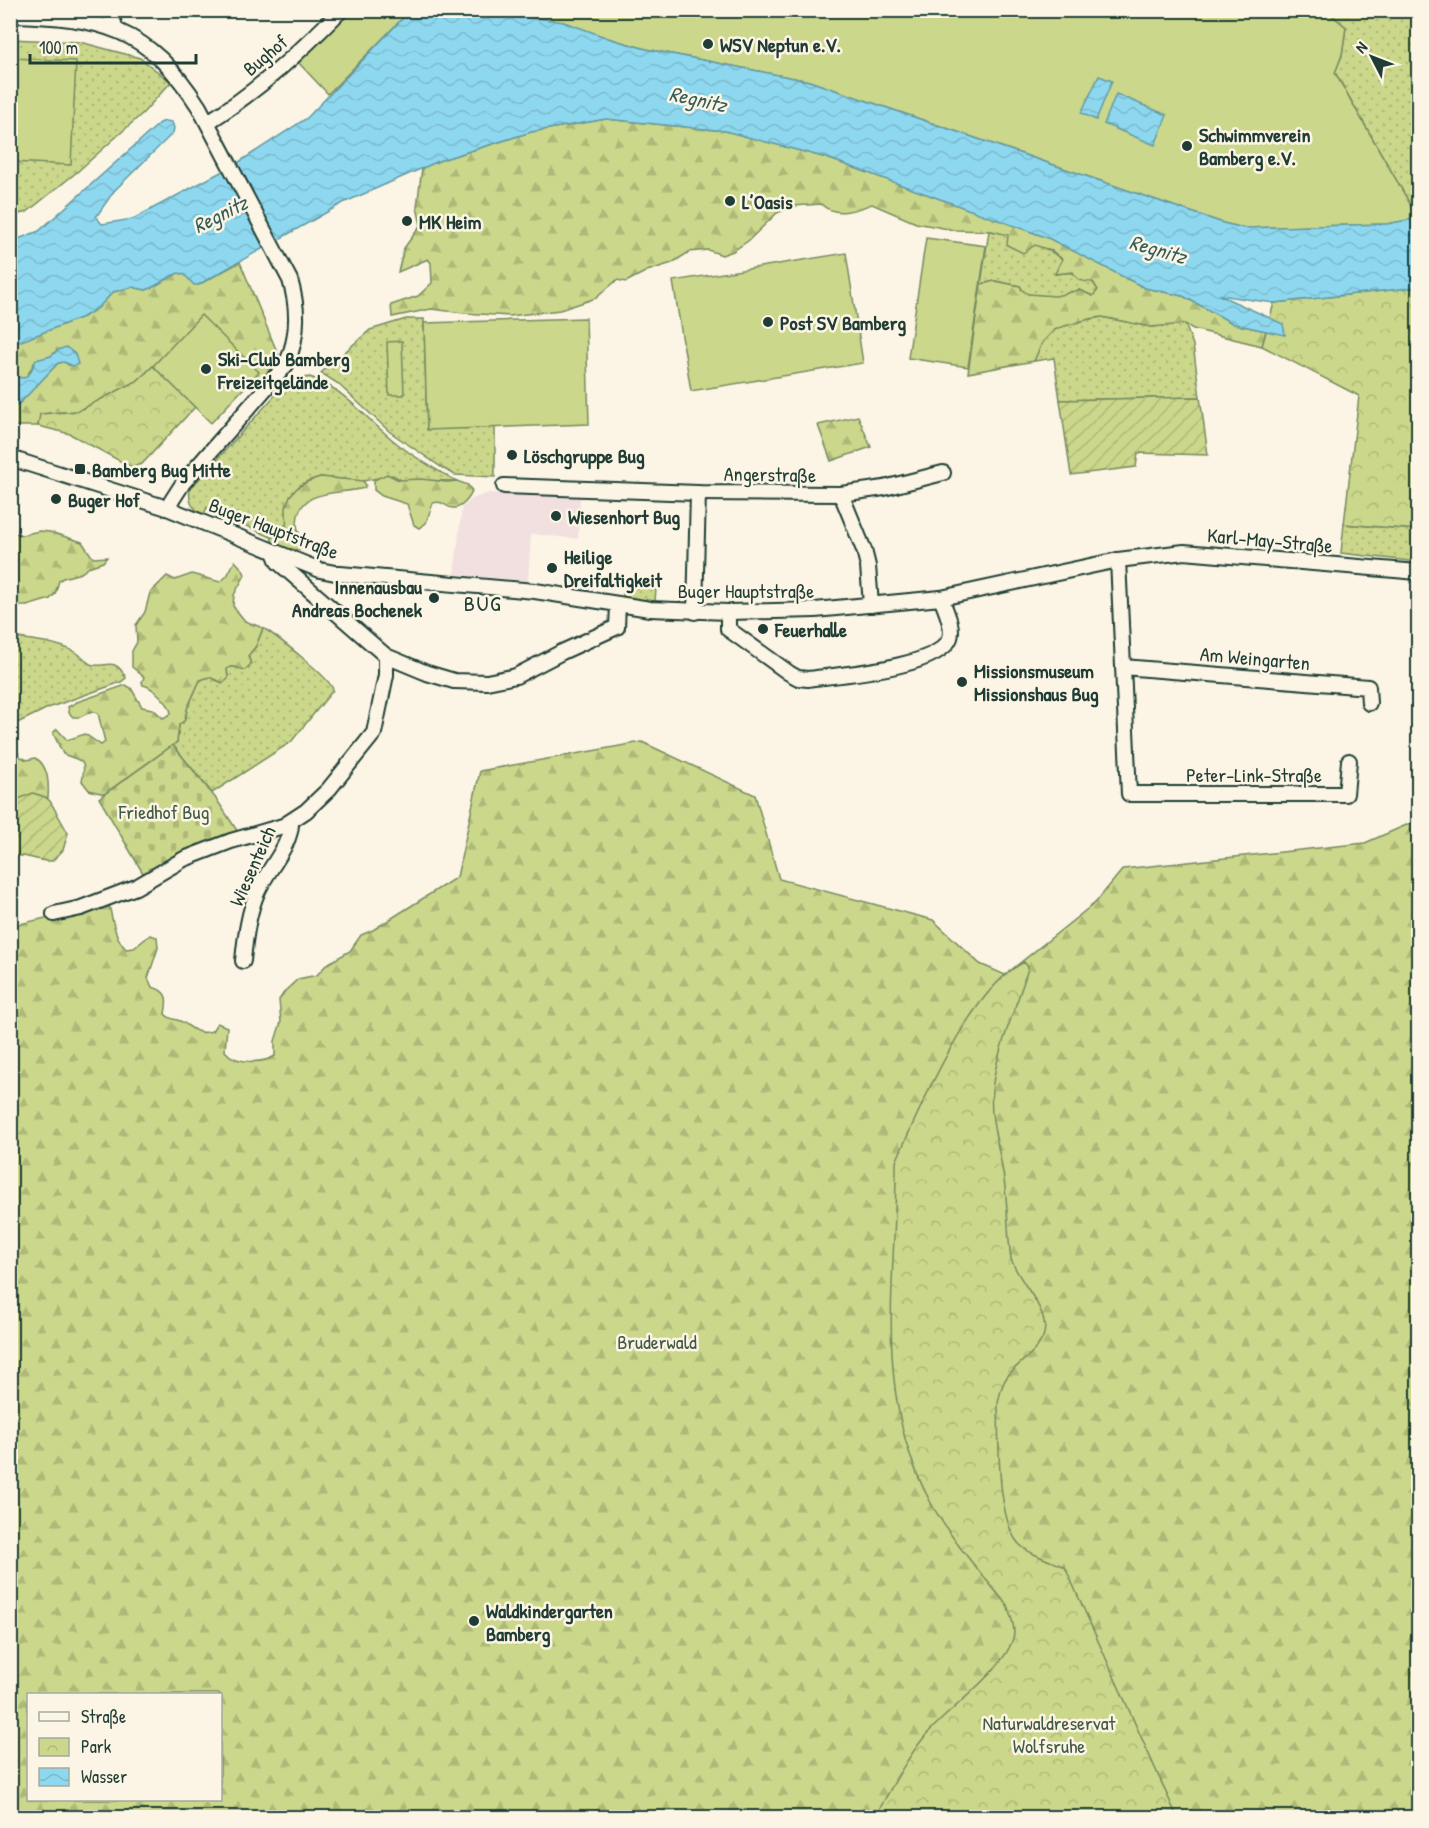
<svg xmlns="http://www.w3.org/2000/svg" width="1429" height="1828" font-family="'Patrick Hand',sans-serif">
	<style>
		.built { fill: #f2e0e0 }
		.grass { fill: url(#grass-dots); stroke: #758a5f; stroke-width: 1.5 }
		.forest { fill: url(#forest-firs); stroke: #758a5f; stroke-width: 1.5; fill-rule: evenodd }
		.cemetery { fill: url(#cemetery-stones); stroke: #758a5f; stroke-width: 1.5 }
		.park { fill: url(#park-crowns); stroke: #758a5f; stroke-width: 1.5 }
		.garden { fill: url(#garden-furrows); stroke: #758a5f; stroke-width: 1.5 }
		.pitch { fill: #cbd78a; stroke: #758a5f; stroke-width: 1.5 }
		.water { fill: url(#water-waves); stroke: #629aa4; stroke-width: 1.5 }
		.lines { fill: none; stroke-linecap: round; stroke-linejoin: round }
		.minor-casing { stroke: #1f3d34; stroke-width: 18 }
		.minor { stroke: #fcf5e5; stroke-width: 14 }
		.poi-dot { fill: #1f3d34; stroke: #fcf5e5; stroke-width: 2 }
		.labels { text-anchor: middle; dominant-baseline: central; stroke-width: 5; stroke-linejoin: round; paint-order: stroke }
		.poi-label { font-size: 20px; font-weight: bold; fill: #1f3d34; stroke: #fcf5e5; text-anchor: start }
		.street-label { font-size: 20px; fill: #1f3d34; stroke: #fcf5e5 }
		.park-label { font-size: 20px; fill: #415c45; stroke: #fcf5e5 }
		.water-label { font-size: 21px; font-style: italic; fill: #355c59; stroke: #fcf5e5 }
		.quarter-label { font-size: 22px; letter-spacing: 1.5px; fill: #1f3d34; stroke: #fcf5e5 }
	</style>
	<defs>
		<pattern id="grass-dots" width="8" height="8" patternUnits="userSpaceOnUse" patternTransform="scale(1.5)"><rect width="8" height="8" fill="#cbd78a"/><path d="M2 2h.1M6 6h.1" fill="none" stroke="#aeb978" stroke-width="1.8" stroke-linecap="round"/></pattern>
		<pattern id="forest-firs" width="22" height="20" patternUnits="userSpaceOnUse" patternTransform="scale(1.5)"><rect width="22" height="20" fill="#cbd78a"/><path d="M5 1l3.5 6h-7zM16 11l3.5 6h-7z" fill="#aeb978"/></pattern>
		<pattern id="cemetery-stones" width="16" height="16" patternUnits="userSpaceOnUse" patternTransform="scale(1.5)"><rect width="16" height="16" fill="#cbd78a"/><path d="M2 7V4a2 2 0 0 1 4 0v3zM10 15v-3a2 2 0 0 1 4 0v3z" fill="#aeb978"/></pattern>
		<pattern id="park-crowns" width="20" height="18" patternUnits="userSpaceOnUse" patternTransform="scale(1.5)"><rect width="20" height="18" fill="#cbd78a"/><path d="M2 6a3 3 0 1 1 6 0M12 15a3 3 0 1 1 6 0" fill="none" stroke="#aeb978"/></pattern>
		<pattern id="garden-furrows" width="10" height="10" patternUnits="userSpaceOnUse" patternTransform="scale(1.5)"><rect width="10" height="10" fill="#cbd78a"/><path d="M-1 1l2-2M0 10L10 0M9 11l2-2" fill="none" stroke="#aeb978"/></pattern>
		<pattern id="water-waves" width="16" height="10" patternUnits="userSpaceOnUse" patternTransform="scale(1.5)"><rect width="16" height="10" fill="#8ed8ef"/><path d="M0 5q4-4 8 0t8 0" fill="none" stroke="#7abace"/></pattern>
	</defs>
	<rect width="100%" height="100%" fill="#fcf5e5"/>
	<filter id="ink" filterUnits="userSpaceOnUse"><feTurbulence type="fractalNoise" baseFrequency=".0167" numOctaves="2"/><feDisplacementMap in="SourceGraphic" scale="12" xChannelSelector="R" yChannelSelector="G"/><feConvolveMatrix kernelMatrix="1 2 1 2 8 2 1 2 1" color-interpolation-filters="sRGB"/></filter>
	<g filter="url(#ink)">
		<polygon class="built" points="488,493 580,498 578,539 531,534 528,581 454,574 462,507 472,499"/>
		<g class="grass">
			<polygon points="1327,11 1418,11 1418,202 1410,204 1335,72 1342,55 1346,27"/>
			<polygon points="10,39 80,42 140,58 171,82 143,113 77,172 27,212 11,216"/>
			<path d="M989,231C1013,233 1044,245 1063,260L1055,274C1073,271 1089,273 1098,290L1093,296L1079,290L1056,297L1025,294L1020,286L995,281L981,284Z"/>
			<path d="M1102,317L1151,327L1185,324L1193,345L1200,397L1060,400L1054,358L1034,361C1036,355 1038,348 1042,343C1054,323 1081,320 1102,317Z"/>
			<polygon points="406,319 424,319 427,429 495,427 495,477 455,475 444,469 390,432 337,383 321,373 370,330"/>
			<path d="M310,377C341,387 363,415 387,435C408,454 432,468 457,481L401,480L393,475L363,481L320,477L308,481L300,485L289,499L287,506V526L281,532H276L273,538L207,508L203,515C192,508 188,502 190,489L289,380Z"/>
			<polygon points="1344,524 1418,530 1418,562 1341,553"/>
			<polygon points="625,586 656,589 655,601 622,599"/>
			<path d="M263,628C275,635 332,679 333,690L291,742L212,793L173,745L177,742L179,725L186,717L187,709L200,680L209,677L223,683L228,676L227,669C234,663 240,671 248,668L250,661L248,656L256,646Z"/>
			<path d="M11,637C32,640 56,642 75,652C81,655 85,661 90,664C105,670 114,654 126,678L121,682L48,708L11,726Z"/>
		</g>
		<g class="forest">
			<path d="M606,119L726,131L827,158L1049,238L1145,288L1183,296L1234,324L1266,331L1262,346L1193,329L1185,324L1151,327L1102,317L1089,319L1055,329L1042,343L1034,361L968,373L981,284L995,281L1020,286L1022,290L1028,294L1056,296L1079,290L1093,296L1098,290L1093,282C1084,282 1077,281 1073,272L1055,274L1062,259L1052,251L1035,245L1023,253L1007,245L1008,235L992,231L954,230L916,223L872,204C856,210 835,218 821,204L793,206L777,213L748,241L733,251L722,255L708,250L689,252L672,263L647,271L626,282L617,280L596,298L560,310L510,316L464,313L431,309L392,317L391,305L418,296L432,283L431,263L428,259L398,272L404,248L421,225L417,207L422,168L441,160L531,132Z"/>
			<path d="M240,262L280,359L258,382L251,386H174L153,366L137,381L78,411L41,414L38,426H11V408L21,402L58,363L64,362L70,366L58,350L51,356L34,363L27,376C19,381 16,376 11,370L10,345L85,316L98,308L113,292L132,287L146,290L151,288L178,273L184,274L198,285Z"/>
			<polygon points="858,416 871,447 831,461 818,425"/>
			<path d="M387,474L399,480L421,479L447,482L457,481L468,485L472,491C470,498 461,509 453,508C445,508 445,500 433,503L426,523L419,528L414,525L407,504L382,496L374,490V480Z"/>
			<path d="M320,477L363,481L366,485L364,488C340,495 298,487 297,523C297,534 305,541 299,550L277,547L271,543L273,535L286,528C287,522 286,515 286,508C288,490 304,482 320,477Z"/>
			<polygon points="39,531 50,532 82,542 93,558 107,557 103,562 91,566 81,573 63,578 59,581 55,594 50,599 27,606 11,606 11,532 22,535"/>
			<path d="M235,561L243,570L245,575L234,595L233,606L245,621L263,628L256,646L248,656L251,664L245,670C238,669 232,664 227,669L228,679L223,683L209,677L200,680L187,709L185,720L179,725L177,742L104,794L89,790L82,781C87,757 81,762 63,754L53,733L57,729L67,740L85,734L101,745L105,742L98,713L92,711L80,717H73L69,713L68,707L77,702L126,685L131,688L142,707L153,709L163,718L171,714C171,704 153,687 143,685L142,682L144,677L132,667V651L137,642L136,625L145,612L150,593L167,576L175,580L192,574L220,582L227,576Z"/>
			<path d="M10,736L15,742L19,756L27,760L35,758C49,765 49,785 48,798L38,795L11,802Z"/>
			<path d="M642,742L755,795L779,879L933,920L980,964L1005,975L1096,902L1123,869L1365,843L1418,820V1817L11,1818V926L80,910L108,900C112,916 114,938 126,949L134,948L150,935L157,937L158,948L148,978L152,987C168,991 168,999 165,1014C171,1021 177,1018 184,1023C194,1030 199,1035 212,1031L217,1023L227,1027L225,1051C235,1064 262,1064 275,1056V1041L281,1022L279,1000L285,991L298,979L317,975L327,964L350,951L361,935L373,930L457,877L480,771ZM28,1694H220V1800H28Z"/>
		</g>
		<polygon class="cemetery" points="173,745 217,800 240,835 200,847 144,875 99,798"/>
		<g class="park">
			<polygon points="1418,287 1418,530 1344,524 1359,396 1262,346 1274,303"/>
			<polygon points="153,366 195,407 142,464 131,467 70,434 38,426 40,414 78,411 137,381"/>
			<path d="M1024,962L1028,967L1027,972C1015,1011 996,1051 992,1091C989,1119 999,1145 1003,1173C1008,1201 1007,1231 1011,1259C1019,1281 1039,1299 1044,1321C1050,1347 1020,1359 1007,1377C1001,1385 1000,1394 998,1403C999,1437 996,1519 1019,1544C1030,1555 1050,1560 1065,1567L1177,1817H875C891,1789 905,1760 926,1735C947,1710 1013,1664 1014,1632C1014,1623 1010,1614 1007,1605C980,1572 951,1540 931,1503C871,1393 897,1280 896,1162L899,1155C923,1101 971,989 1024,962Z"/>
		</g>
		<g class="garden">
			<polygon points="1200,397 1208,455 1138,453 1136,467 1071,475 1060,400"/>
			<path d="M33,793L45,797L50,801L68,833L63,850L52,861C36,862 28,853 11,856V802Z"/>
		</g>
		<g class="pitch">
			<polygon points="346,11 423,11 402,19 328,94 296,60"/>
			<polygon points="456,11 1327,11 1346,27 1342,55 1335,73 1410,204 1415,219 1387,224 1244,228 1223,223 809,81 646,49 611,39"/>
			<polygon points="11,58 76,61 71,165 11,162"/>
			<polygon points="926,238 986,246 968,367 908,358"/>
			<polygon points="846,253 863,363 691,391 673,281"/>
			<polygon points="201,315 259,372 211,423 153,366"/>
			<polygon points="586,318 589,424 427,430 424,323"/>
			<polygon points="402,341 404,395 389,395 387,342"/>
		</g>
		<g class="water">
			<polygon points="456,10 508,14 564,22 611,39 646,49 809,81 1223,223 1244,228 1387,224 1418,218 1418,287 1274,303 1219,295 1283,324 1285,335 1234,324 1183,296 1145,288 1048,238 827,158 725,131 606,119 531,132 441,160 343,203 198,285 194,285 184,274 178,273 151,288 146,290 132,287 113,292 98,308 85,316 11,345 10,242 39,231 160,123 165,121 172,122 174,128 173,133 114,191 96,217 102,224 133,219 236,164 307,118 402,19 423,11"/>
			<polygon points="1099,76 1112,81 1096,120 1081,113"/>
			<polygon points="1116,94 1167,115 1155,145 1104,124"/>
			<polygon points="66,347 75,354 78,364 73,366 64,362 58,363 21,402 11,408 11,370 17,377 24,378 30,373 36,360 51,356 58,350"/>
		</g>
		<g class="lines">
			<g class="minor-casing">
				<g id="minor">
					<polyline points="109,10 116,29"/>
					<path d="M10,15C101,17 148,27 199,107L290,280C299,309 299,336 286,365L183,483L167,508"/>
					<path d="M208,122C258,91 300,52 341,10"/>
					<polyline points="10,458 167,508 320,570 340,574 535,591 650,609 728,612 815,610 941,598 1118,560 1184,552 1418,572"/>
					<polyline points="504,486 698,493 841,494 884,488 943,473"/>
					<polyline points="841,494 864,550 868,566 871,605"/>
					<polyline points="274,552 278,562 386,656 427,673 454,681 487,682 516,676 562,652 617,627 618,605"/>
					<polyline points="1118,560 1129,794 1346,794 1349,761"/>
					<polyline points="695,612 698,493"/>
					<path d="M728,612V629L789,673L798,678L808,679C837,675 939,668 950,638C954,626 945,609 941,598"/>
					<polyline points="1123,667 1368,687 1369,703"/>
					<polyline points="54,914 81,908 136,887 184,859 231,841 283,826 306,811 329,789 374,733 386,675 386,656"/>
					<path d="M243,961C245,938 248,914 257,893C266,871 292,845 291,822"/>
				</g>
			</g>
			<use href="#minor" class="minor"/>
		</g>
	</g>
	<g class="poi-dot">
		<circle cx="708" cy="44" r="6"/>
		<circle cx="1187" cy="146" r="6"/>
		<circle cx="730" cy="201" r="6"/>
		<circle cx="407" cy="221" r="6"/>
		<circle cx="768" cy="322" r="6"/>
		<circle cx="206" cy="369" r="6"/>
		<circle cx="512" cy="455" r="6"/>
		<rect x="74" y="463" width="12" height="12" rx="3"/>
		<circle cx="56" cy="499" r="6"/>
		<circle cx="556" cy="516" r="6"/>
		<circle cx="552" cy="568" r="6"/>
		<circle cx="434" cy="598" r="6"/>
		<circle cx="763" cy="629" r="6"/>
		<circle cx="962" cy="682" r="6"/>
		<circle cx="474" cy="1621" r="6"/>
	</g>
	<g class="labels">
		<g class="poi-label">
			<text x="720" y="44">WSV Neptun e.V.</text>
			<text x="1199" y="134">Schwimmverein<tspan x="1199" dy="23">Bamberg e.V.</tspan></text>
			<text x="742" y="201">L’Oasis</text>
			<text x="419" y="221">MK Heim</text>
			<text x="780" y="322">Post SV Bamberg</text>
			<text x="218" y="358">Ski-Club Bamberg<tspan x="218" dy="23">Freizeitgelände</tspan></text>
			<text x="524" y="455">Löschgruppe Bug</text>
			<text x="92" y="469">Bamberg Bug Mitte</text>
			<text x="68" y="499">Buger Hof</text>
			<text x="568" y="516">Wiesenhort Bug</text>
			<text x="564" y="556">Heilige<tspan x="564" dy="23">Dreifaltigkeit</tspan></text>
			<text x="422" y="586" text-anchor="end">Innenausbau<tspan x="422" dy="23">Andreas Bochenek</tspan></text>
			<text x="775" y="629">Feuerhalle</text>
			<text x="974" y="670">Missionsmuseum<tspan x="974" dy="23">Missionshaus Bug</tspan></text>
			<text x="486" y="1610">Waldkindergarten<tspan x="486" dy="23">Bamberg</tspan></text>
		</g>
		<g class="street-label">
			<text transform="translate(265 55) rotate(-40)">Bughof</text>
			<text transform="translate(770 474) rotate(1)">Angerstraße</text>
			<text transform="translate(274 528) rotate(21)">Buger Hauptstraße</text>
			<text transform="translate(1270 540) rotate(5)">Karl-May-Straße</text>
			<text x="746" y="590">Buger Hauptstraße</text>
			<text transform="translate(1255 658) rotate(5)">Am Weingarten</text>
			<text x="1254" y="774">Peter-Link-Straße</text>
			<text transform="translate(252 866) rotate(-66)">Wiesenteich</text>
		</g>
		<g class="park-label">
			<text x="164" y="811">Friedhof Bug</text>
			<text x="657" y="1341">Bruderwald</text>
			<text x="1049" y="1722">Naturwaldreservat<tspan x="1049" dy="23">Wolfsruhe</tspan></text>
		</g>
		<g class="water-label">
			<text transform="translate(698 99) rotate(12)">Regnitz</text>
			<text transform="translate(220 214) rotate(-27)">Regnitz</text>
			<text transform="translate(1158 249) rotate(16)">Regnitz</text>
		</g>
		<g class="quarter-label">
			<text x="483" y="603">BUG</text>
		</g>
	</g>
	<rect width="1429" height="1828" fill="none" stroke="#fcf5e5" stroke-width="36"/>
	<rect x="18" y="18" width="1393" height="1792" fill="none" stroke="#1f3d34" stroke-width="2" filter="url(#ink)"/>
	<rect x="27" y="1693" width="195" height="108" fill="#fcf5e5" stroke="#a4ab9e" stroke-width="1.5"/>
	<rect x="39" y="1712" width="30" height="9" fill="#fcf5e5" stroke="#a4ab9e" stroke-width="1.5"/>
	<text x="81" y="1723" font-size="18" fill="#1f3d34">Straße</text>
	<rect x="39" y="1738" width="30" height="18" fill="url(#park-crowns)" stroke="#a4ab9e" stroke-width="1.5"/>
	<text x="81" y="1753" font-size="18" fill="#1f3d34">Park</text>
	<rect x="39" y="1768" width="30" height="18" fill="url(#water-waves)" stroke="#a4ab9e" stroke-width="1.5"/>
	<text x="81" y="1783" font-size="18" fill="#1f3d34">Wasser</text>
	<g transform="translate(1372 57) rotate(312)" stroke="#fcf5e5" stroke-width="4.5" paint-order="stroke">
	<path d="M0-4.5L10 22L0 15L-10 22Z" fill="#1f3d34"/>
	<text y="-9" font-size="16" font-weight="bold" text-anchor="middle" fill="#1f3d34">N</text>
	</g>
	<path d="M30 54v9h166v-9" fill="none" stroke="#1f3d34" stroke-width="3"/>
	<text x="39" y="54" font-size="18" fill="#1f3d34" stroke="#fcf5e5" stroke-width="4.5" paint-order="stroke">100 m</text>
</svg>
